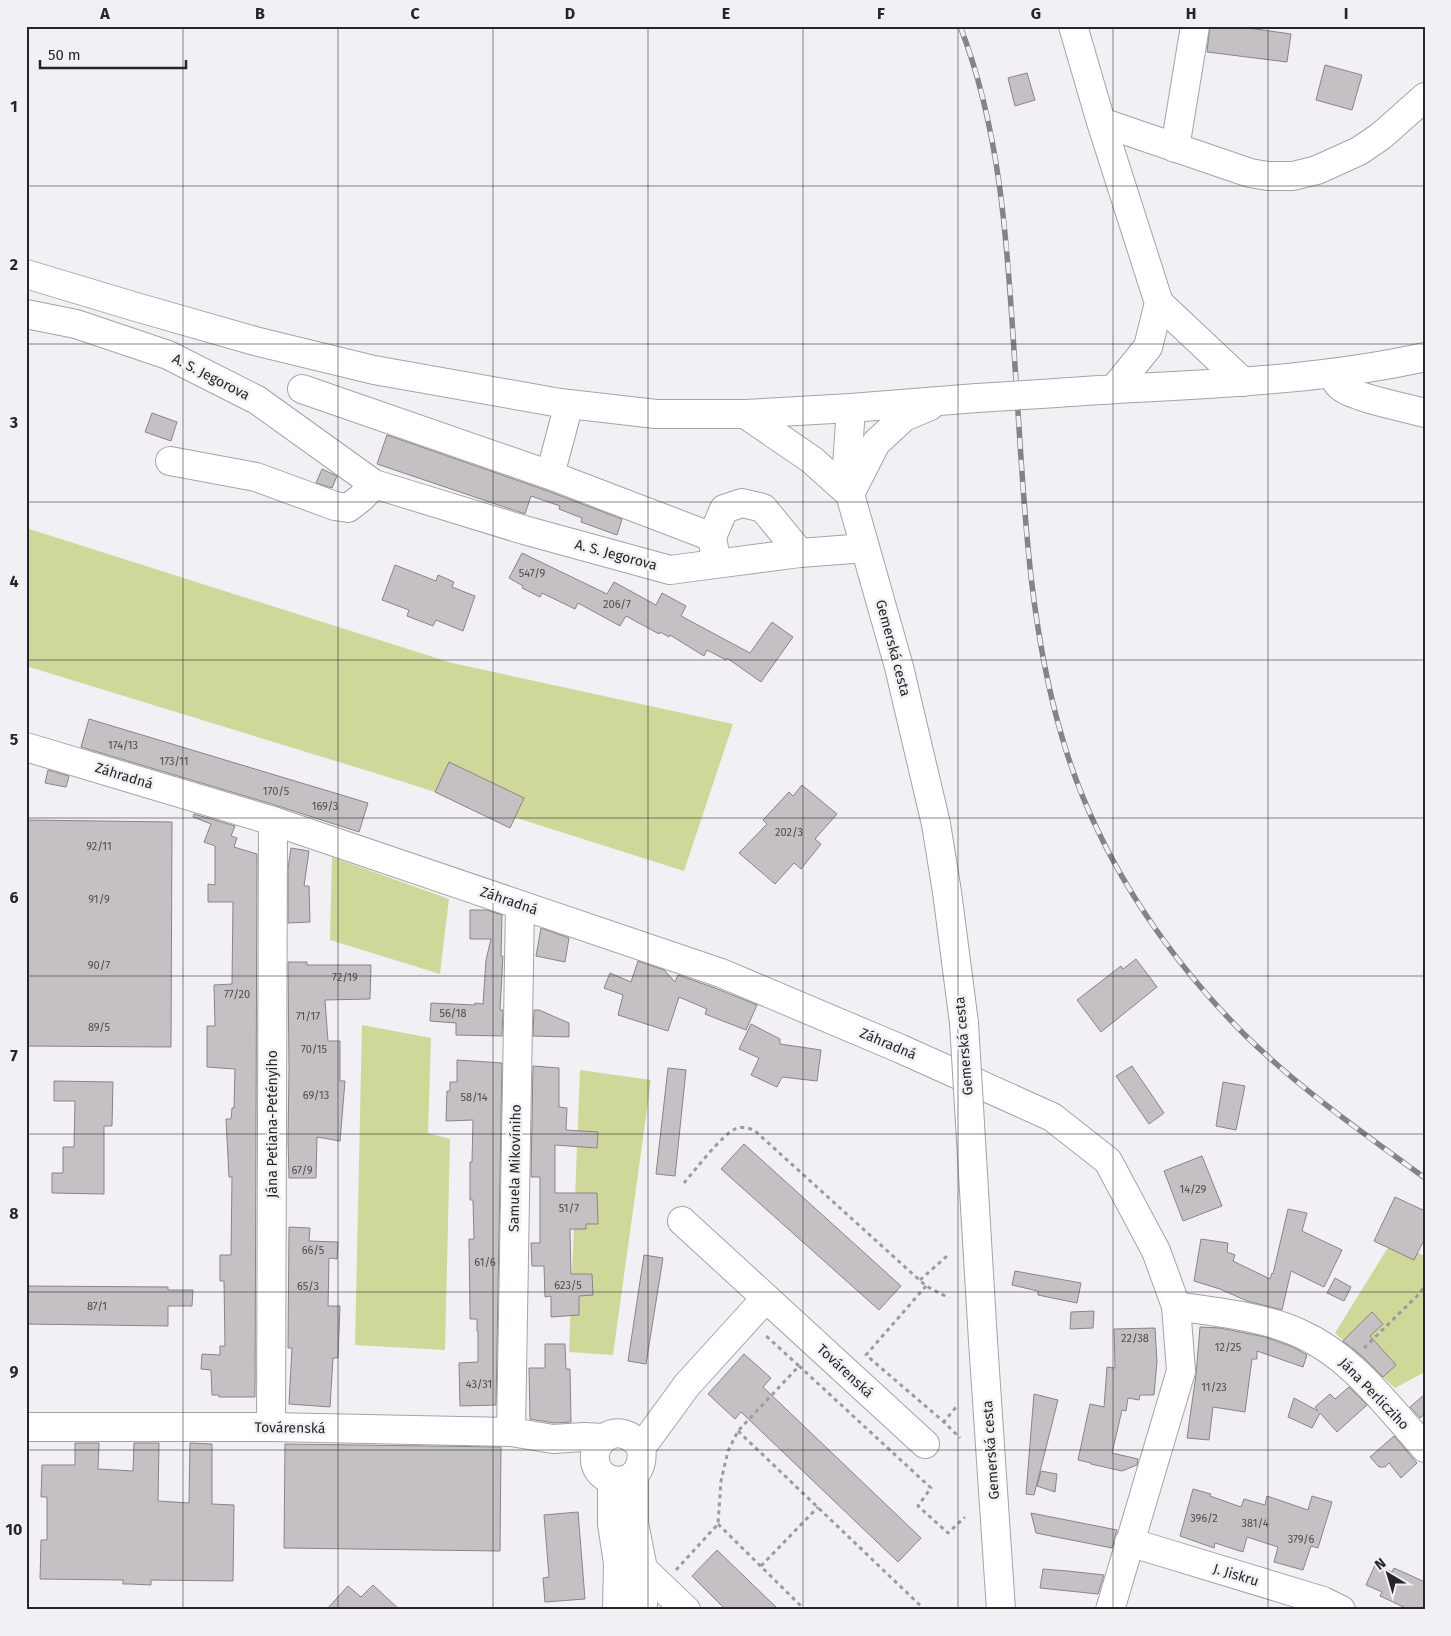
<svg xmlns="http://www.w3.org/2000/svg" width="1451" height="1636" font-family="'Fira Sans',sans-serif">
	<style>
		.green { fill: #cfd799 }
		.building { fill: #c4c0c4; stroke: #888588 }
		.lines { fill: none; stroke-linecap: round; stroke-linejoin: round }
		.minor-casing { stroke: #a5a3a7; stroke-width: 30 }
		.major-casing { stroke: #a5a3a7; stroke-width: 30 }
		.path { stroke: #9c9b9e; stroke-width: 3; stroke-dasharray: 4 4; stroke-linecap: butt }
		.minor { stroke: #fff; stroke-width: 28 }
		.major { stroke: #fff; stroke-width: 28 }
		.rail-casing { stroke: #848386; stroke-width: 5.5 }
		.rail { stroke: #f2f0f4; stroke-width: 4; stroke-dasharray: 11; stroke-linecap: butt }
		.major-bridge-casing { stroke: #a5a3a7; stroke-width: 30; stroke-linecap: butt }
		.major-bridge { stroke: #fff; stroke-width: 28 }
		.grid { fill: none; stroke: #262527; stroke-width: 1; stroke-opacity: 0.55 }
		.labels { text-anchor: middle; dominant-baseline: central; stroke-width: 5; stroke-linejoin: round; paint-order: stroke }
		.number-label { font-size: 11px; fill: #4e4c4e }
		.street-label { font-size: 14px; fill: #262527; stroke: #f2f0f4 }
		.neatline { fill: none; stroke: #262527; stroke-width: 2 }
		.grid-label { font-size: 16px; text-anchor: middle; font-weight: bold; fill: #262527 }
	</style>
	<rect width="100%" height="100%" fill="#f2f0f4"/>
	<g class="green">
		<polygon points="26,528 452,663 733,724 684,871 391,778 26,666"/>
		<polygon points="332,857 449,899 440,974 330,940"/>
		<polygon points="362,1025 431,1038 428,1133 450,1139 445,1350 355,1345"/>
		<polygon points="580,1070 651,1080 613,1355 569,1352"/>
		<polygon points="1392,1241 1425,1256 1425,1372 1395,1388 1335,1333"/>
	</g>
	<g class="building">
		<polygon points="1210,26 1234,26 1291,34 1287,62 1207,52"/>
		<polygon points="1325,65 1362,75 1352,110 1316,100"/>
		<polygon points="1027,73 1035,100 1015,106 1008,78"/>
		<polygon points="152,413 177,422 171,441 145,432"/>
		<polygon points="387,435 545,490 622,519 617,535 581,522 582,518 559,509 560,506 531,496 525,514 377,464"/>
		<polygon points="322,469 337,476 332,488 316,483"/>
		<polygon points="522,553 607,594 614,582 656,605 662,593 686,606 681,616 750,653 772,622 793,637 761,682 727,658 726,660 707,650 704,656 670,635 669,637 660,632 659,634 626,616 620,626 578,603 575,609 542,593 540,597 522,588 523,586 509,578"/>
		<polygon points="395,565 436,581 438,575 454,582 452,587 475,596 463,631 436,620 433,626 407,616 409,610 382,600"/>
		<polygon points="89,719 368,803 359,832 278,806 81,747"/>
		<polygon points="449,762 524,798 510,828 435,792"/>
		<polygon points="48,770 69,776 66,787 45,783"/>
		<polygon points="802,785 837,814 815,839 821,844 801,869 794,863 775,884 739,853 767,824 763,820 789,792 793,796"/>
		<polygon points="194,814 235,826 231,836 237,838 234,847 257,854 255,1397 219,1397 219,1395 212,1395 211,1370 201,1369 202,1354 220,1355 220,1346 225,1346 224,1281 220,1281 220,1255 231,1255 232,1177 229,1177 226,1119 231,1119 232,1108 234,1108 235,1069 207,1067 207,1026 215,1026 214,985 232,984 233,902 208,902 208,884 215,885 215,846 204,842 211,824 193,817"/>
		<polygon points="27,820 172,822 171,1047 26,1046"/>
		<polygon points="291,848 309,851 304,886 309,886 310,922 288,923 288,868"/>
		<polygon points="470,910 487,910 502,915 501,956 503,956 500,1010 503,1010 502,1036 456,1035 456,1023 430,1021 431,1003 475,1005 475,1003 483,1004 486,960 491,939 470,939"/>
		<polygon points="541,928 569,938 565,962 536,956"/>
		<polygon points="1136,959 1157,987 1101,1032 1077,1000 1121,966 1123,969"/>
		<polygon points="638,961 664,970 675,982 678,975 715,988 757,1005 746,1030 705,1014 707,1009 679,997 668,1031 618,1015 623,995 604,988 610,973 631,982"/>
		<polygon points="288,962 307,962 307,965 371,965 370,999 325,1000 328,1041 340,1041 340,1081 345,1081 340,1141 317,1137 316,1178 289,1178 288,1140 289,1069"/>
		<polygon points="534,1010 539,1010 569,1023 569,1037 533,1036"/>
		<polygon points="751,1024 780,1039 780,1044 821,1050 817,1081 782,1077 777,1087 751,1075 759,1058 739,1049"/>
		<polygon points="457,1060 502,1063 496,1405 460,1406 459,1363 478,1362 478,1331 477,1331 477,1319 470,1319 470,1310 469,1239 474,1239 473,1200 470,1200 470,1162 472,1162 473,1120 446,1121 447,1091 450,1091 450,1082 457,1082"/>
		<polygon points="533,1066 559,1068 559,1107 567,1108 566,1130 598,1132 597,1148 555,1145 555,1193 597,1193 598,1224 586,1224 586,1229 570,1229 571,1274 592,1274 593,1295 579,1296 579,1315 551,1317 551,1296 545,1297 544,1266 532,1266 531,1243 540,1243 540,1177 531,1177"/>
		<polygon points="1132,1066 1164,1113 1149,1124 1116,1076"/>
		<polygon points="668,1068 686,1070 675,1176 656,1174"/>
		<polygon points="54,1081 113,1082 112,1126 104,1126 104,1194 52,1193 52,1173 63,1173 63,1147 74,1147 75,1101 54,1101"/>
		<polygon points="1223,1082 1245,1086 1236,1130 1216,1126"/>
		<polygon points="744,1144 901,1286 879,1310 721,1169"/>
		<polygon points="1202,1156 1222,1206 1183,1221 1164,1171"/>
		<polygon points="1395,1197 1425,1211 1425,1238 1414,1260 1374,1241"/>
		<polygon points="1288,1209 1307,1213 1302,1231 1342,1250 1324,1287 1291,1271 1282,1310 1247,1301 1220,1289 1194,1281 1201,1239 1228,1243 1227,1252 1235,1255 1233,1261 1270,1279 1272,1273 1273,1274"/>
		<polygon points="289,1227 310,1228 309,1241 338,1242 337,1259 329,1258 328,1306 340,1306 338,1358 333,1358 330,1407 289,1404 292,1348 288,1348"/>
		<polygon points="644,1255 663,1258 646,1364 628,1361"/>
		<polygon points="1015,1271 1081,1283 1077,1303 1038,1295 1038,1291 1012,1285"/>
		<polygon points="1335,1278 1351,1287 1344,1301 1327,1293"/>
		<polygon points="26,1286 168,1287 168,1290 193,1290 192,1306 168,1306 168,1326 26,1324"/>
		<polygon points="1094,1311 1093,1328 1070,1329 1071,1312"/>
		<polygon points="1372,1312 1383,1324 1370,1336 1396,1365 1383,1377 1363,1357 1343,1341"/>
		<polygon points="1200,1327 1220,1328 1265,1337 1293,1347 1307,1355 1303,1367 1257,1351 1257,1359 1252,1359 1245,1412 1213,1407 1209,1440 1187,1438 1196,1375"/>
		<polygon points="1155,1328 1157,1362 1154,1395 1140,1395 1139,1400 1128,1398 1126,1411 1122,1410 1112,1453 1138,1459 1137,1465 1122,1471 1091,1464 1091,1463 1078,1460 1090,1404 1104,1407 1107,1367 1115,1368 1114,1329"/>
		<polygon points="545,1344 565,1344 566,1369 570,1369 571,1422 554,1423 530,1419 529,1368 545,1368"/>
		<polygon points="744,1354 771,1378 763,1387 921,1538 898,1562 741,1412 735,1419 708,1394"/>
		<polygon points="1349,1387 1367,1405 1337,1432 1320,1413 1312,1428 1288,1417 1294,1398 1318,1411 1315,1407 1330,1394 1335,1399"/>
		<polygon points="1034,1394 1058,1400 1034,1495 1026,1494"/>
		<polygon points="1425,1394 1425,1414 1420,1418 1410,1407"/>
		<polygon points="1394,1436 1417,1463 1401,1478 1389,1463 1385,1467 1379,1467 1370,1457"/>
		<polygon points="75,1443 99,1443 98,1469 133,1471 134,1443 159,1443 158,1501 189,1503 190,1443 212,1444 212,1504 234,1505 233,1581 151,1580 151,1585 130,1584 123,1584 123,1580 40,1579 41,1540 47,1540 47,1497 41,1497 42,1465 75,1465"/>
		<polygon points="285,1444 501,1447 500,1551 284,1548"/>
		<polygon points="1041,1471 1057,1474 1055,1492 1037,1486"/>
		<polygon points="1193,1489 1211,1494 1210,1496 1241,1507 1244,1499 1265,1505 1267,1496 1308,1510 1312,1496 1332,1502 1318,1548 1311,1546 1303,1570 1274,1562 1278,1547 1247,1537 1243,1552 1215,1543 1214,1548 1180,1536"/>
		<polygon points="578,1512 585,1599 545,1602 543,1578 549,1577 544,1515"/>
		<polygon points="1031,1513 1117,1530 1112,1548 1036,1533"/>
		<polygon points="717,1550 779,1610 726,1610 692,1576"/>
		<polygon points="1375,1565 1392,1572 1394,1568 1425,1582 1425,1610 1410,1610 1380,1596 1382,1592 1366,1585"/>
		<polygon points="1043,1569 1068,1571 1104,1575 1098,1594 1040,1588"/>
		<polygon points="373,1585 400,1610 326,1610 348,1586 361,1597"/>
	</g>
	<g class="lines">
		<g class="minor-casing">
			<g id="minor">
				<polyline points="1073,26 1101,122 1159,303 1148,347 1114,389"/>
				<polyline points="1101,122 1250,173 1268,176 1293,176 1317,170 1359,151 1381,136 1425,97"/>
				<polyline points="1175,148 1195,26"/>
				<polyline points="1159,303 1243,382"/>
				<polyline points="26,314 76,324 168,355 257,400 374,484 524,530 670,570 800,553 865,548"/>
				<polyline points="302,389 550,475 712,537"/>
				<polyline points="170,461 256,477 335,506 348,508 361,498 374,484"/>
				<polyline points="550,475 569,404"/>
				<polyline points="715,554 712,537 724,509 742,503 763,508 800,553"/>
				<polyline points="26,747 273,821 721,973 901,1049 1052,1117 1108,1161 1156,1251 1176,1306 1181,1371 1110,1610"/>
				<polyline points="682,1221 766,1298"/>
				<path d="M1176,1306C1216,1312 1261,1316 1299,1333C1352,1356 1387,1406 1425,1448"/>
				<polyline points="26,1427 271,1427 511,1432 553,1439 584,1437 604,1438"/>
				<polyline points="271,1427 273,821"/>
				<polyline points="511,1432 520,905"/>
				<path d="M641,1448C633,1435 618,1428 604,1438C599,1442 596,1448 595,1454C591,1489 648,1492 641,1448L687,1385L766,1298L925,1444"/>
				<polyline points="634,1475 634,1523 643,1569 643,1610"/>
				<polyline points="612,1480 612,1524 618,1563 617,1610"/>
				<polyline points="1129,1542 1323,1601 1341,1610"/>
				<polyline points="643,1569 686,1610"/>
			</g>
		</g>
		<g class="major-casing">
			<g id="major">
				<polyline points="26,274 136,307 255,341 374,370 560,403 656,414 745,414 851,408 977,398"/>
				<path d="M1333,373C1334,378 1336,383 1341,387C1352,397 1407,408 1425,413"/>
				<path d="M1057,393C1179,384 1304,384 1425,357"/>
				<polyline points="851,408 847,466 850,494 899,667 936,824 947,892 964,1023"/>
				<polyline points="745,414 812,460 850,494"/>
				<polyline points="850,494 876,443 904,417 930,406"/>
				<polyline points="983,1341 1001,1610"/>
			</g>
		</g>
		<g class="path">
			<path d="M684,1183C695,1170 722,1135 735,1129C741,1126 748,1128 754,1130L926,1286L949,1298"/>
			<polyline points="920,1280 947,1256"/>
			<polyline points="926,1286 866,1355 944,1422 960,1438"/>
			<polyline points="1364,1348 1417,1296 1425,1286"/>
			<polyline points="799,1366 931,1488 918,1506 948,1533 965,1517"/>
			<polyline points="943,1423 957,1406"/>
			<polyline points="738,1431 925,1610"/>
			<polyline points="718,1524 805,1610"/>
			<polyline points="761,1566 818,1507"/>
			<polyline points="676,1570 718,1524 721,1481 728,1451 738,1431 799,1366 764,1334"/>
		</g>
		<use href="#minor" class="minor"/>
		<use href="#major" class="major"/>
		<g class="rail-casing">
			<path id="rail" d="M960,26C1004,139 1008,262 1016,381C1024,500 1028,622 1062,737C1095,851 1162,952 1245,1035C1300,1089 1363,1133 1425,1178"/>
		</g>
		<use href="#rail" class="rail"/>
		<g class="major-bridge-casing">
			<g id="major-bridge">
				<polyline points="977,398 1057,393"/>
				<polyline points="964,1023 983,1341"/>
			</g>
		</g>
		<use href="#major-bridge" class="major-bridge"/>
	</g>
	<path class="grid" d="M183,26V1610M338,26V1610M493,26V1610M648,26V1610M803,26V1610M958,26V1610M1113,26V1610M1268,26V1610M26,186H1425M26,344H1425M26,502H1425M26,660H1425M26,818H1425M26,976H1425M26,1134H1425M26,1292H1425M26,1450H1425"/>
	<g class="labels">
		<g class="number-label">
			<text x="532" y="573">547/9</text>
			<text x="617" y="604">206/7</text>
			<text x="123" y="745">174/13</text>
			<text x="174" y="761">173/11</text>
			<text x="276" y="791">170/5</text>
			<text x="325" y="806">169/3</text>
			<text x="789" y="832">202/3</text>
			<text x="99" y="846">92/11</text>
			<text x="99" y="899">91/9</text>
			<text x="99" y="965">90/7</text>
			<text x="345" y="977">72/19</text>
			<text x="237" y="994">77/20</text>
			<text x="453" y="1013">56/18</text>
			<text x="308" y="1016">71/17</text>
			<text x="99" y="1027">89/5</text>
			<text x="314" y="1049">70/15</text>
			<text x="316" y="1095">69/13</text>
			<text x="474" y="1097">58/14</text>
			<text x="302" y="1170">67/9</text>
			<text x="1193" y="1189">14/29</text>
			<text x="569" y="1208">51/7</text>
			<text x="313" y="1250">66/5</text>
			<text x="485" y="1262">61/6</text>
			<text x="568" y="1285">623/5</text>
			<text x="308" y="1286">65/3</text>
			<text x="97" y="1306">87/1</text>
			<text x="1135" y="1338">22/38</text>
			<text x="1228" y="1347">12/25</text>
			<text x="479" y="1384">43/31</text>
			<text x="1214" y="1387">11/23</text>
			<text x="1204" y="1518">396/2</text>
			<text x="1255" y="1523">381/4</text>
			<text x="1301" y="1539">379/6</text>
		</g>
		<g class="street-label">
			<text transform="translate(211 377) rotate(27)">A. S. Jegorova</text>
			<text transform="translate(616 555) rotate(15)">A. S. Jegorova</text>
			<text transform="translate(893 648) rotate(75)">Gemerská cesta</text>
			<text transform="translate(124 776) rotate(17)">Záhradná</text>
			<text transform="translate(509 901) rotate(19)">Záhradná</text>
			<text transform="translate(888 1044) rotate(23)">Záhradná</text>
			<text transform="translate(964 1046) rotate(-95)">Gemerská cesta</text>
			<text transform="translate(272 1124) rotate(-90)">Jána Petiana-Petényiho</text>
			<text transform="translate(515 1168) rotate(-89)">Samuela Mikovíniho</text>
			<text transform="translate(845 1371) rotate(43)">Továrenská</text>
			<text transform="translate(1374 1394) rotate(46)">Jána Perlicziho</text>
			<text transform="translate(290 1428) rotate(1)">Továrenská</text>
			<text transform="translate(991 1450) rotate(-94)">Gemerská cesta</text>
			<text transform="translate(1236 1575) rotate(17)">J. Jiskru</text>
		</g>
	</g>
	<rect width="1451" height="1636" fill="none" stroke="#f2f0f4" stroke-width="55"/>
	<g transform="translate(1388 1574) rotate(322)" stroke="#f2f0f4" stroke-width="4" paint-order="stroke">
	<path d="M0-4L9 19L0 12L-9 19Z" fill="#262527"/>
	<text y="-8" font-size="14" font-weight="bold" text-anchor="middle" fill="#262527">N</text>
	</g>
	<path d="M40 60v8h146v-8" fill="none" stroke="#262527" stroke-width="2.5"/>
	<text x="48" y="60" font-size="15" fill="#262527" stroke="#f2f0f4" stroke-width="4" paint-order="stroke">50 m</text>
	<rect x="28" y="28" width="1396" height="1580" class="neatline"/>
	<g class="grid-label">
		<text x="105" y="19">A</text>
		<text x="260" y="19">B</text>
		<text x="415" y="19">C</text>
		<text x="570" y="19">D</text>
		<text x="726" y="19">E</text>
		<text x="881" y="19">F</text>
		<text x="1036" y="19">G</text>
		<text x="1191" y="19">H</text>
		<text x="1346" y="19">I</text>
		<text x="14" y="112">1</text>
		<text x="14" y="270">2</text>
		<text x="14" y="428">3</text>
		<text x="14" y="587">4</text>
		<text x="14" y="745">5</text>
		<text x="14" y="903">6</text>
		<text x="14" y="1061">7</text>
		<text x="14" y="1219">8</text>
		<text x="14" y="1377">9</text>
		<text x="14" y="1535">10</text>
	</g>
</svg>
